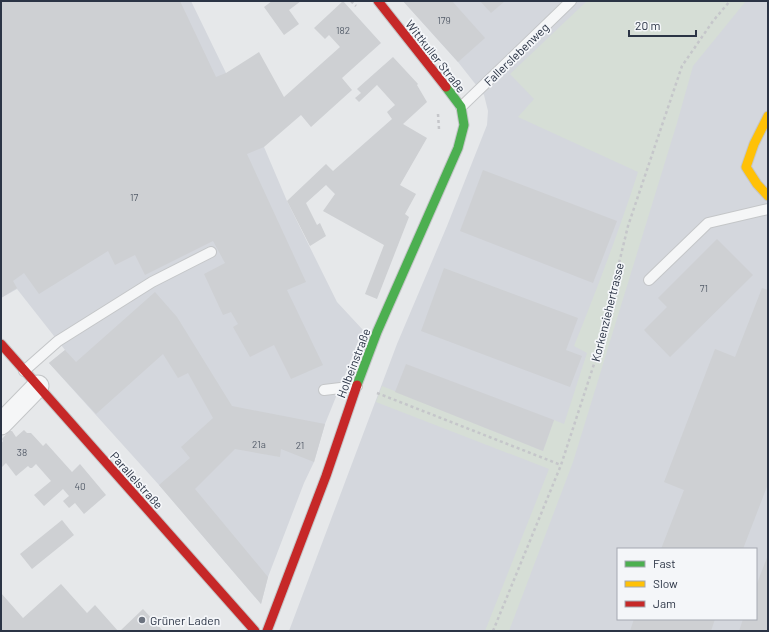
<svg xmlns="http://www.w3.org/2000/svg" width="769" height="632" font-family="Barlow,sans-serif">
	<style>
		.built { fill: #d4d7dd; fill-rule: evenodd }
		.green { fill: #d6ded6 }
		.building { fill: #ced0d3 }
		.lines { fill: none; stroke-linecap: round; stroke-linejoin: round }
		.lane-casing { stroke: #c4c6c8; stroke-width: 12 }
		.street-casing { stroke: #c4c6c8; stroke-width: 23 }
		.fast-casing { stroke: #c4c6c8; stroke-width: 11 }
		.slow-casing { stroke: #c4c6c8; stroke-width: 11 }
		.jam-casing { stroke: #c4c6c8; stroke-width: 11 }
		.path { stroke: #c5c6ca; stroke-width: 2.5; stroke-dasharray: 3 3; stroke-linecap: butt }
		.lane { stroke: #f5f6f7; stroke-width: 10 }
		.street { stroke: #f5f6f7; stroke-width: 21 }
		.fast { stroke: #4caf50; stroke-width: 9 }
		.slow { stroke: #ffc107; stroke-width: 9 }
		.jam { stroke: #c62828; stroke-width: 9 }
		.poi-dot { fill: #6c737f; stroke: #f4f6f9; stroke-width: 1.5 }
		.labels { text-anchor: middle; dominant-baseline: central; stroke-width: 3.5; stroke-linejoin: round; paint-order: stroke }
		.number-label { font-size: 10px; fill: #545c69 }
		.street-label { font-size: 12px; fill: #2b3445; stroke: #f4f6f9 }
		.poi-label { font-size: 12px; fill: #2b3445; stroke: #f4f6f9; text-anchor: start }
	</style>
	<rect width="100%" height="100%" fill="#e6e8ea"/>
	<g class="built">
		<polygon points="1,1 191,1 226,73 264,147 287,201 337,302 363,330 325,424 314,462 304,483 268,577 261,604 159,485 49,363 65,350 17,289 1,298"/>
		<path d="M403,1H768V631H289L397,344L447,226L487,125L488,111L484,95L458,62ZM618,549H756V619H618Z"/>
	</g>
	<path class="green" d="M587,1H746L693,66L677,123L573,462L509,631H485L549,469L376,402L382,386L543,451L554,420L564,424L587,353L574,346C597,289 619,231 638,172L518,117L534,99L510,74Z"/>
	<g class="building">
		<polygon points="1,1 180,1 216,77 226,73 259,52 284,97 340,47 329,35 325,39 314,28 343,1 381,43 342,78 352,90 311,127 301,115 264,147 247,154 306,282 287,290 323,365 291,379 274,345 250,357 233,327 238,324 231,312 223,315 204,274 225,263 213,241 145,275 135,255 115,265 108,251 39,294 24,273 13,281 17,288 1,298"/>
		<polygon points="272,1 301,1 289,10 299,24 284,35 264,7"/>
		<polygon points="403,1 452,1 485,38 458,62"/>
		<polygon points="480,1 505,1 491,13"/>
		<polygon points="393,57 418,84 417,85 427,102 403,124 427,138 400,185 416,194 405,214 409,217 377,299 365,294 384,245 323,211 335,194 326,185 306,203 317,225 320,223 326,236 310,246 287,201 326,164 333,171 392,119 387,112 395,105 377,85 359,102 355,98 361,93 357,89 358,88"/>
		<polygon points="483,170 617,221 593,283 460,231"/>
		<polygon points="717,239 753,275 670,357 644,330 667,307 658,298"/>
		<polygon points="444,268 578,318 566,350 582,356 570,387 421,331"/>
		<polygon points="762,288 768,290 768,484 743,549 661,549 684,490 664,482 715,349 735,357"/>
		<polygon points="155,292 177,317 232,406 325,424 314,462 281,449 280,457 235,449 195,489 268,577 261,604 159,485 190,458 181,447 213,418 188,373 178,378 163,354 96,414 49,363 65,350 76,362"/>
		<polygon points="406,364 554,420 543,451 395,392"/>
		<polygon points="24,430 27,433 31,433 43,446 46,443 72,472 80,464 106,495 84,514 75,503 69,508 63,501 69,496 63,489 44,506 34,495 51,481 36,464 32,468 30,468 28,466 16,476 6,463 1,468 1,444 3,441 2,439 9,431 12,431 16,437"/>
		<polygon points="62,520 74,535 32,569 20,554"/>
		<polygon points="768,555 768,631 739,631 743,619 756,619 756,586"/>
		<polygon points="61,584 87,613 95,605 118,631 1,631 1,593 23,618"/>
		<polygon points="143,609 163,631 120,631"/>
		<polygon points="634,619 715,619 711,631 630,631"/>
	</g>
	<g class="lines">
		<g class="lane-casing">
			<g id="lane">
				<polyline points="461,107 571,1"/>
				<polyline points="649,280 708,223 768,209"/>
				<polyline points="24,371 58,341 152,282 211,252"/>
				<polyline points="324,390 357,386"/>
			</g>
		</g>
		<g class="street-casing">
			<polyline id="street" points="1,424 38,386"/>
		</g>
		<g class="fast-casing">
			<polyline id="fast" points="357,385 377,332 458,148 464,125 461,107 446,87"/>
		</g>
		<g class="slow-casing">
			<polyline id="slow" points="768,116 754,144 746,167 757,184 768,196"/>
		</g>
		<g class="jam-casing">
			<g id="jam">
				<polyline points="378,1 446,87"/>
				<polyline points="1,344 255,631"/>
				<polyline points="267,631 326,476 357,385"/>
			</g>
		</g>
		<g class="path">
			<polyline points="351,1 356,6"/>
			<polyline points="438,114 439,129"/>
			<polyline points="377,393 561,465"/>
			<polyline points="493,631 561,465 596,358 628,226 682,66 713,21 730,1"/>
		</g>
		<use href="#lane" class="lane"/>
		<use href="#street" class="street"/>
		<use href="#fast" class="fast"/>
		<use href="#slow" class="slow"/>
		<use href="#jam" class="jam"/>
	</g>
	<circle class="poi-dot" cx="142" cy="620" r="4"/>
	<g class="labels">
		<g class="number-label">
			<text x="444" y="20">179</text>
			<text x="343" y="30">182</text>
			<text x="134" y="197">17</text>
			<text x="704" y="288">71</text>
			<text x="259" y="444">21a</text>
			<text x="300" y="445">21</text>
			<text x="22" y="452">38</text>
			<text x="80" y="486">40</text>
		</g>
		<g class="street-label">
			<text transform="translate(516 54) rotate(-44)">Fallerslebenweg</text>
			<text transform="translate(436 56) rotate(52)">Wittkuller Straße</text>
			<text transform="translate(607 312) rotate(-76)">Korkenziehertrasse</text>
			<text transform="translate(353 363) rotate(-69)">Holbeinstraße</text>
			<text transform="translate(137 480) rotate(48)">Parallelstraße</text>
		</g>
		<g class="poi-label">
			<text x="150" y="620">Grüner Laden</text>
		</g>
	</g>
	<rect width="769" height="632" fill="none" stroke="#2b3445" stroke-width="4"/>
	<rect x="617" y="548" width="140" height="72" fill="#f4f6f9" stroke="#a4a8b1"/>
	<rect x="625" y="561" width="20" height="6" fill="#4caf50" stroke="#a4a8b1"/>
	<text x="653" y="568" font-size="12" fill="#2b3445">Fast</text>
	<rect x="625" y="581" width="20" height="6" fill="#ffc107" stroke="#a4a8b1"/>
	<text x="653" y="588" font-size="12" fill="#2b3445">Slow</text>
	<rect x="625" y="601" width="20" height="6" fill="#c62828" stroke="#a4a8b1"/>
	<text x="653" y="608" font-size="12" fill="#2b3445">Jam</text>
	<path d="M629 30v6h67v-6" fill="none" stroke="#2b3445" stroke-width="2"/>
	<text x="635" y="30" font-size="12" fill="#2b3445" stroke="#f4f6f9" stroke-width="3" paint-order="stroke">20 m</text>
</svg>
